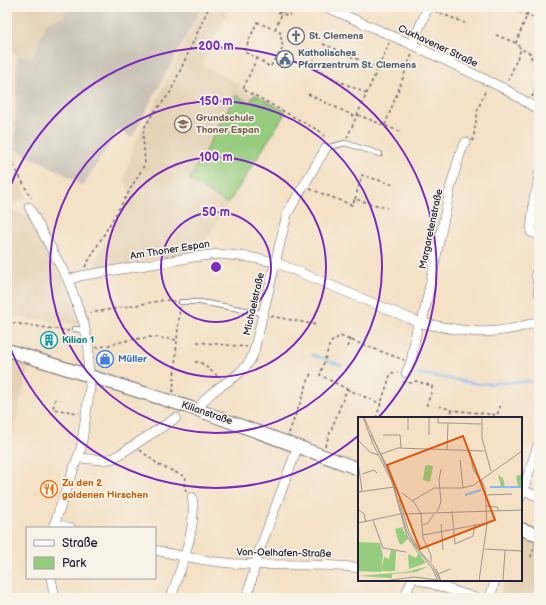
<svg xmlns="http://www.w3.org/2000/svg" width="546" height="605" font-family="'Balsamiq Sans',sans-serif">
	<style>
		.built { fill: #e4d1b5 }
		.industrial { fill: #cbc3b8 }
		.green { fill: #95cc7e; stroke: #5c775c }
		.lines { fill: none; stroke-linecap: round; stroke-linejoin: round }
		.stream { stroke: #85bcf5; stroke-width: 2 }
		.service-casing { stroke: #6c656c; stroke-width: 6 }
		.minor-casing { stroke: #6c656c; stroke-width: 10 }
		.secondary-casing { stroke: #6c656c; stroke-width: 14 }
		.path { stroke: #6c656c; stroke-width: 1.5; stroke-dasharray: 3 3; stroke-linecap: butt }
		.service { stroke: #fff; stroke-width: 4.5 }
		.minor { stroke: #fff; stroke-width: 9 }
		.secondary { stroke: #fff; stroke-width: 12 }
		.ring { fill: none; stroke: #7b2cbf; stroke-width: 2 }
		.labels { text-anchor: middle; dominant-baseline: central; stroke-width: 3.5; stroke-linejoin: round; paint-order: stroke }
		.worship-label { font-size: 10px; font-weight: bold; fill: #5b616d; stroke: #f7f3e8; text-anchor: start }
		.street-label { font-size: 10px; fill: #22223b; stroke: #f7f3e8 }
		.service-label { font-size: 10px; font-weight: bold; fill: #4e5e75; stroke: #f7f3e8; text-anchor: start }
		.education-label { font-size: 10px; font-weight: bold; fill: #785e54; stroke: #f7f3e8; text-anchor: start }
		.culture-label { font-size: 10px; font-weight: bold; fill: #0d838f; stroke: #f7f3e8; text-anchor: start }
		.shop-label { font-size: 10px; font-weight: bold; fill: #366cbe; stroke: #f7f3e8; text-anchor: start }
		.food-label { font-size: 10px; font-weight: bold; fill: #c56008; stroke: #f7f3e8; text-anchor: start }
		.inset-river { fill: none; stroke: #85bcf5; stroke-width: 2 }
		.inset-road { fill: none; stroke: #a0958e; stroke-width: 1 }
		.view { fill: #de560e; fill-opacity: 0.15; stroke: #de560e; stroke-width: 2 }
		.inset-edge { fill: none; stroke: #22223b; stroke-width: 2 }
		.centre { fill: #7b2cbf; stroke: #f7f3e8; stroke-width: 2 }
		.ring-label { font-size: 12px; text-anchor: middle; font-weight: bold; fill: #7b2cbf; stroke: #f7f3e8; stroke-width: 3.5; stroke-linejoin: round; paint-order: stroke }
	</style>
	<rect width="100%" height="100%" fill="#f7f3e8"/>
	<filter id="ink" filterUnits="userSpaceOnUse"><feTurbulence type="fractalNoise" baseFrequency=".025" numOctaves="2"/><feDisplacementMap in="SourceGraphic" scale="8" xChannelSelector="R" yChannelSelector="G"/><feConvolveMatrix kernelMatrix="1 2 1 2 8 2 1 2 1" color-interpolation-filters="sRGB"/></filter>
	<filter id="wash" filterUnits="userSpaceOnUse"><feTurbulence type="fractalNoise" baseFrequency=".012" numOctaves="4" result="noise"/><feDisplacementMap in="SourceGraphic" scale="16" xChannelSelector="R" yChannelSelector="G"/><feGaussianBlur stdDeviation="0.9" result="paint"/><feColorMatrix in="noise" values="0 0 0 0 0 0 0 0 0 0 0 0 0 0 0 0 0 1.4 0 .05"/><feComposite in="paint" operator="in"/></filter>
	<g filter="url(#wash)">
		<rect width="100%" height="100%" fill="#f4e1c6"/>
		<g class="built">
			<polygon points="7,7 68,7 63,17 47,23 33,57 17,56 11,51"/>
			<polygon points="203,7 230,7 202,65 240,85 240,88 254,96 250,103 236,95 189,180 228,204 200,251 96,269 95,263 131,195 124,179 134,145"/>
			<polygon points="7,173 15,173 27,197 11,206 15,212 32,219 69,292 81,325 7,316"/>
			<polygon points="7,360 27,364 29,366 7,456"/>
			<polygon points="521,534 539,541 539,598 499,598 504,580 521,580"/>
		</g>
		<polygon class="industrial" points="68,7 202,7 132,137 118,130 83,186 61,172 15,149 17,56 33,56 47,22 63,17"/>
		<polygon class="green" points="255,94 286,112 228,204 189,180 236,95 250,103"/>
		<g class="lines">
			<g class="stream">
				<polyline points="312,355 341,365"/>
				<polyline points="415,373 479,384 531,381"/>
			</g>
		</g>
	</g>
	<g filter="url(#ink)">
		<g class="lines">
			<g class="service-casing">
				<g id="service">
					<polyline points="326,148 345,143 380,154"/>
					<polyline points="181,302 200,302 262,313"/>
					<polyline points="74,329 86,330"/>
				</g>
			</g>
			<g class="minor-casing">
				<g id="minor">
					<polyline points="326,7 415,46 505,89 539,110"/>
					<polyline points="412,45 428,7"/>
					<polyline points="539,173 537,189 534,198 531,232 539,235"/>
					<polyline points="29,207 68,280 84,324 89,350 88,362 90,387 81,448 53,528"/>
					<polyline points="539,268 536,273 539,294"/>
					<path d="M68,280L80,276L194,257L219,254L248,257L275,262L418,322C464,332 493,338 539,321"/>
					<polyline points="422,323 451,185 461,151 466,142"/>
					<polyline points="406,373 411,362 418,322"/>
					<path d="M198,410C210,386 235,383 249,362C252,358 254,352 255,347L287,214L326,148"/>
					<polyline points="78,458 104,460 114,458 176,418"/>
					<polyline points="523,490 539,497"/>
					<polyline points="521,497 539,442"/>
					<polyline points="54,524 71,528"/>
					<path d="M155,550C184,557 213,563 243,564C282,566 320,563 359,568"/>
					<polyline points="51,578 55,598"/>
					<polyline points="420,580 476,598"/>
					<path d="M171,598C180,569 198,527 192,497"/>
					<polyline points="247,598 258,554 298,446"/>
					<polyline points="404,598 412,580"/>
					<polyline points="490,598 495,580"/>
				</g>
			</g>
			<g class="secondary-casing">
				<g id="secondary">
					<polyline points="7,350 198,410 359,469"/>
					<polyline points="521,529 539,535"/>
				</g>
			</g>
			<g class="path">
				<polyline points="508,7 539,20"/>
				<polyline points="530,7 516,43 521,49 539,57"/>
				<polyline points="435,11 465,23"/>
				<polyline points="278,12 288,16 290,14"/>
				<polygon points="257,22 280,32 283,48 270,67 257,58 244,52"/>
				<polyline points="275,29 285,7"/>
				<polyline points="496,35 516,43"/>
				<polyline points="323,44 378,68"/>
				<polyline points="7,53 7,174"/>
				<polyline points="317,54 311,65 333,78 367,94"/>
				<polyline points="257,58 243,89 323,133 325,139"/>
				<polyline points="531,59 532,54"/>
				<polyline points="508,81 521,49"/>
				<polyline points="308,94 356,117"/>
				<polyline points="532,97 539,80"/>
				<polyline points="358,115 401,132"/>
				<polyline points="385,125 412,54"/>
				<polyline points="347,138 389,43"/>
				<polyline points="473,141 478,109 486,89"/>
				<polyline points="8,155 31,198"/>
				<polyline points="310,189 352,205 355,199 387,208"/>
				<polyline points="355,199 362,175 394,185"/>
				<polyline points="85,267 145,164 143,136 144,128 152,115 170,93 209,7"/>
				<polyline points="89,313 165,300 176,301"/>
				<polyline points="271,316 317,325"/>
				<polyline points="7,322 69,331"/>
				<polyline points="197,342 247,347"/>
				<polyline points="347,347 350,339"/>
				<polyline points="96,348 129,340 150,337 177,340 180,307"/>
				<polyline points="195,362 200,362 220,378"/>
				<polyline points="403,382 411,383 416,381 432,386 432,390 426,407"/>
				<polyline points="347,389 381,404"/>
				<polyline points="173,392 177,340"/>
				<polyline points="55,399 53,409 79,413"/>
				<polyline points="439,406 452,410 497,415 502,402"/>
				<polyline points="376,418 391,373 398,373"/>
				<polyline points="451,418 452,410"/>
				<polyline points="289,433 311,373"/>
				<polyline points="325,446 347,389 320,375 330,343 340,336 404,360"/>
				<polyline points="140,450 159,465 186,477 184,486 186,491"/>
				<polyline points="531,557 535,544"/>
			</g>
			<use href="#service" class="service"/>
			<use href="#minor" class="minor"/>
			<use href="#secondary" class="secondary"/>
		</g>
	</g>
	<g class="ring">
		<circle cx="216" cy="267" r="55"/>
		<circle cx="216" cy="267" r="110"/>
		<circle cx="216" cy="267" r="166"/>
		<path d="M358 436A221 221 0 0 1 7 339M7 195A221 221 0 1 1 378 418"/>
	</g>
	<defs>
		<g id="church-ring" transform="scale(0.9)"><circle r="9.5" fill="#f7f3e8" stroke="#6b7280" stroke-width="1.5"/><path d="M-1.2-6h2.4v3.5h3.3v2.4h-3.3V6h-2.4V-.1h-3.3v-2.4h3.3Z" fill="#6b7280"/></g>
		<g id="civic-ring" transform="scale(0.9)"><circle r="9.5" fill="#f7f3e8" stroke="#5c6f8a" stroke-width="1.5"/><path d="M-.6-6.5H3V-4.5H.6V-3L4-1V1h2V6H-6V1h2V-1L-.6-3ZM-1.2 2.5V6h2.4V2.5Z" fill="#5c6f8a"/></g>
		<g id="school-ring" transform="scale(0.9)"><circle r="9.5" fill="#f7f3e8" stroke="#8d6e63" stroke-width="1.5"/><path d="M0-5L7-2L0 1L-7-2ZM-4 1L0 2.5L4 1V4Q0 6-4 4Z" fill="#8d6e63"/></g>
		<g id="building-ring" transform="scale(0.9)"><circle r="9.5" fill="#f7f3e8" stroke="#0f9aa8" stroke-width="1.5"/><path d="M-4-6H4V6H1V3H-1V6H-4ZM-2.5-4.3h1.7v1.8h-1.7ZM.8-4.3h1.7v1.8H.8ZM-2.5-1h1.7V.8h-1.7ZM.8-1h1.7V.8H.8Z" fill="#0f9aa8"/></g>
		<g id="shop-ring" transform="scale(0.9)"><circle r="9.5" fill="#f7f3e8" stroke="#3f7fe0" stroke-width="1.5"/><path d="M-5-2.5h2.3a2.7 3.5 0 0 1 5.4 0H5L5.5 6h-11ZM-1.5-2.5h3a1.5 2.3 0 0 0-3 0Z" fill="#3f7fe0"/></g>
		<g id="restaurant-ring" transform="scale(0.9)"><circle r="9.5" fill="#f7f3e8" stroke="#e8710a" stroke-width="1.5"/><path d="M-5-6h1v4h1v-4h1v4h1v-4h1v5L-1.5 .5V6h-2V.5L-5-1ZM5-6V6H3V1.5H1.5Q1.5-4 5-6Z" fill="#e8710a"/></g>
	</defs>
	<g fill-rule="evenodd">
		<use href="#church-ring" x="296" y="36"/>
		<use href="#civic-ring" x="285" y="59"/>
		<use href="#school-ring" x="183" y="124"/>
		<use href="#building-ring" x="49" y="340"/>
		<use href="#shop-ring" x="105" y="359"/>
		<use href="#restaurant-ring" x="49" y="489"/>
	</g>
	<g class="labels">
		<g class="worship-label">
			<text x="309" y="36">St. Clemens</text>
		</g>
		<g class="street-label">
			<text transform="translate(438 46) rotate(25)">Cuxhavener Straße</text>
			<text transform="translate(431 229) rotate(-78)">Margaretenstraße</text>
			<text transform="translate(170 250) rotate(-9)">Am Thoner Espan</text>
			<text transform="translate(254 304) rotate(-77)">Michaelstraße</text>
			<text transform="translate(207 413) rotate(19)">Kilianstraße</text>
			<text transform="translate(284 553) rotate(1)">Von-Oelhafen-Straße</text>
		</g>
		<g class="service-label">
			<text x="298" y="53">Katholisches<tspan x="298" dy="12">Pfarrzentrum St. Clemens</tspan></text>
		</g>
		<g class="education-label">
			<text x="196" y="118">Grundschule<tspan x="196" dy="12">Thoner Espan</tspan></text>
		</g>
		<g class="culture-label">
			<text x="62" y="340">Kilian 1</text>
		</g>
		<g class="shop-label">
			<text x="118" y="359">Müller</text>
		</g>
		<g class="food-label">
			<text x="62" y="483">Zu den 2<tspan x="62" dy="12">goldenen Hirschen</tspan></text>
		</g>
	</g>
	<g transform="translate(358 417)">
		<rect width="164" height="164" fill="#f4e1c6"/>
		<path d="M70,48L75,49L72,65L65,63L67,49ZM164,57V70H141L143,69L140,58L145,61L147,70L160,69L158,59ZM44,110L47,117L68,146L51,152L50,137L58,141L60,137L50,122L43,128L41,126L37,112ZM0,125L22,126L25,138L23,155L0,154ZM33,133L38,134L37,154H23L26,140L31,142ZM71,149L58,155L34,157V161L0,159L48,155Z" fill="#95cc7e"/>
		<path class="inset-river" d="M132,70H163M107,78L123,73"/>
		<path class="inset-road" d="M5,0L15,27L34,65L49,119L74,151L80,164M6,0L35,66L49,115L58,130L75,149L82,164M80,0V6H90L89,33M124,0V21L133,54M90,6L123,7M50,13V0M13,18L29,49M25,18H42L43,31M71,18V1L76,0M0,23L12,35L20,38M112,35L115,52L121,61M23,37L40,31L126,34M102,43L105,71M0,45L4,74M4,57L16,53L19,56M0,75L36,70M44,76L56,85L63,97L65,121L73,138V145M127,78L154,77M41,82L51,115L60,131M54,84L76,71H104L116,68L164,34M128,89L139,90L141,94M0,92L6,97L8,105M94,94L97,127L115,119L117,107M79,95L83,85L81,63L83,52M44,97L164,93M15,103L25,131L48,135M0,106L42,97M83,107L85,133M65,108L70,106L76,97M65,118L129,106M127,132L164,134M78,152L83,164M80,157L92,152M25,164L56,160L80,163M121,164L129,107L127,71L123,62M145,164L147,133"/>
		<path class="view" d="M105,19L137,103L62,132L29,48Z"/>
		<rect width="164" height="164" class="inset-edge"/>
	</g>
	<circle cx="216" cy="267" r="6" class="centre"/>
	<g class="ring-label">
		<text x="216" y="50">200 m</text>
		<text x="216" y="105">150 m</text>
		<text x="216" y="161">100 m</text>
		<text x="216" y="216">50 m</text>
	</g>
	<rect width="546" height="605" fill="none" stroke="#f7f3e8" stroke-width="24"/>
	<rect x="26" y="527" width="130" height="52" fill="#f7f3e8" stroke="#a29fa3"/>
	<rect x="34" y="540" width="20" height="6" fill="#ffffff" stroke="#a29fa3"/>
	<text x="62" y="547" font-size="12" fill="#22223b">Straße</text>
	<rect x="34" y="557" width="20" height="12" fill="#95cc7e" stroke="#a29fa3"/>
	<text x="62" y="567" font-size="12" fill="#22223b">Park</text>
</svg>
